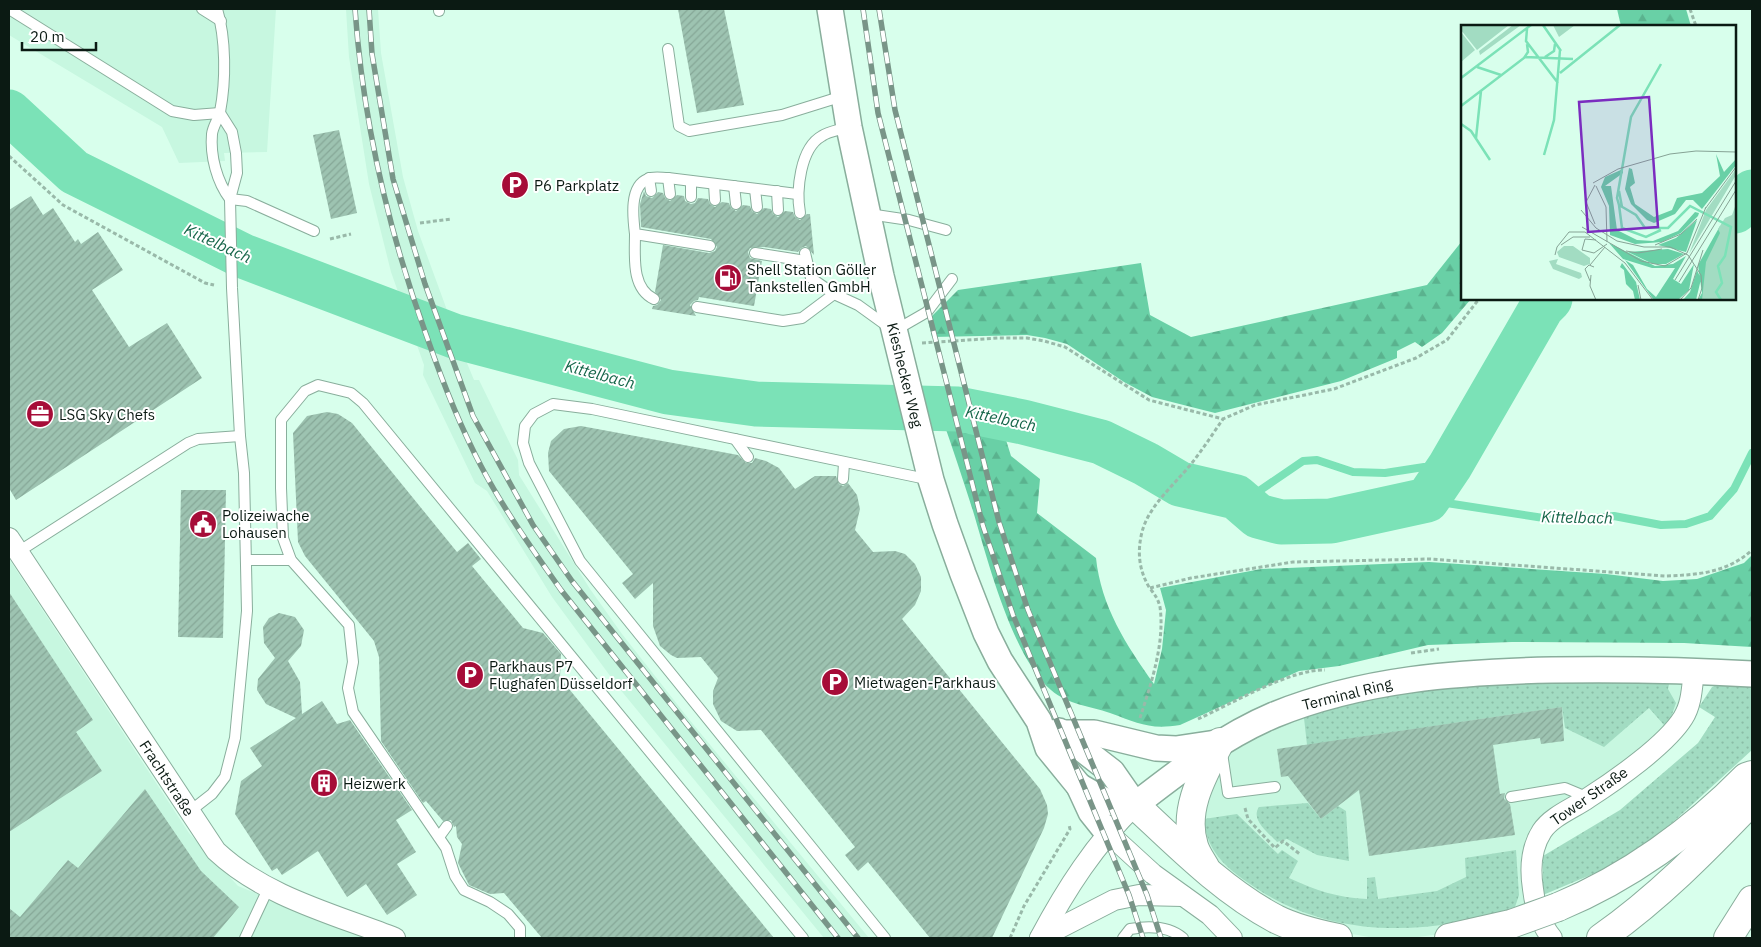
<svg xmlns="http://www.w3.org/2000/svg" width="1761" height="947" font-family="'IBM Plex Sans',sans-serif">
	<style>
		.built { fill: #c7f7e0 }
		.grass { fill: url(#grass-dots) }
		.forest { fill: url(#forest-firs) }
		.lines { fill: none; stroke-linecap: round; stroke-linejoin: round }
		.stream { stroke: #7be2b7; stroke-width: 8 }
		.river { stroke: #7be2b7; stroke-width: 45 }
		.building { fill: url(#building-hatch) }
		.service-casing { stroke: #89ae9c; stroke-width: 12 }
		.minor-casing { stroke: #89ae9c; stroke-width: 22 }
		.tertiary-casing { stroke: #89ae9c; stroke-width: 28 }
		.trunk-casing { stroke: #89ae9c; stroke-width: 30 }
		.path { stroke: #99b9a9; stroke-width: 3; stroke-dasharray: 4 2.5; stroke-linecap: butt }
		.service { stroke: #fff; stroke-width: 10 }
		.minor { stroke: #fff; stroke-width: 20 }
		.tertiary { stroke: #fff; stroke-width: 25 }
		.trunk { stroke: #fff; stroke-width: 28 }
		.rail-casing { stroke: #799588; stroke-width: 5.5 }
		.rail { stroke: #fff; stroke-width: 4; stroke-dasharray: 11; stroke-linecap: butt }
		.trunk-bridge-casing { stroke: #89ae9c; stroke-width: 30; stroke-linecap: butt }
		.trunk-bridge { stroke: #fff; stroke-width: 28 }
		.labels { text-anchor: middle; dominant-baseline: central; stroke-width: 4; stroke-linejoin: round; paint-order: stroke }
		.poi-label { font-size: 15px; fill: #0b1a13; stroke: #fff; text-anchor: start }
		.street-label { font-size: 15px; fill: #0b1a13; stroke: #fff }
		.water-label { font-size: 16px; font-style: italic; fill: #17664a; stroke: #fff }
		.inset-river { fill: none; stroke: #7be2b7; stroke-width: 2.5 }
		.inset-road { fill: none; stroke: #86a395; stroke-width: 1 }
		.view { fill: #7b2cbf; fill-opacity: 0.15; stroke: #7b2cbf; stroke-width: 2.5 }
		.inset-edge { fill: none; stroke: #0b1a13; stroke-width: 2.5 }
	</style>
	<defs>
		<pattern id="grass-dots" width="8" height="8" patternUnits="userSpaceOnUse" patternTransform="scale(1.25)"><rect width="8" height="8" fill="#a2dcc2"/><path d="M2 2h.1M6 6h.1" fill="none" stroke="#8abca6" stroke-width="1.8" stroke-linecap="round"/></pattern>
		<pattern id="forest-firs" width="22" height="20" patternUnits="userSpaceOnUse" patternTransform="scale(1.25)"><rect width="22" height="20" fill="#69d0a6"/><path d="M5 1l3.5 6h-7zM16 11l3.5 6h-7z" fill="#5ab28e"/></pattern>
		<pattern id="building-hatch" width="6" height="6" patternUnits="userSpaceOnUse" patternTransform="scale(1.25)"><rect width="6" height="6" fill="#9dc3b1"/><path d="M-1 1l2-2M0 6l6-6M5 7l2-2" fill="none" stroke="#86a797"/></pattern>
	</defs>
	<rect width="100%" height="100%" fill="#d8ffec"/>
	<g class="built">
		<polygon points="9,9 276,9 267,152 224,153 225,161 179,163 162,127 9,35"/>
		<polygon points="346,9 378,9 381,53 403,177 418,231 462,351 474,380 479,380 518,460 519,475 590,589 622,634 688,718 869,938 824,938 619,688 552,597 487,491 475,483 423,375 424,365 391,272 369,184 349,57"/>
		<polygon points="9,559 189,833 238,886 368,938 9,938"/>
		<polygon points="1671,673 1684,689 1683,706 1661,736 1545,819 1531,912 1478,929 1418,937 1369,937 1324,929 1288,916 1211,866 1196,806 1227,748 1339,700"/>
	</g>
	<g class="grass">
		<path d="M1662,681L1669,684L1668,689L1676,703L1670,720L1664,725L1649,708L1604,747L1565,728L1562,707L1307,745L1304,718C1330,708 1357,699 1384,694C1476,678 1569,681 1662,681Z"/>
		<polygon points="1721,683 1752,685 1752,750 1660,834 1612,866 1543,895 1543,856 1620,810 1698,743 1715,717 1699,707 1712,687"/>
		<path d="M1308,803L1321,819L1338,806L1346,811L1349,861L1317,855L1287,839L1277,842C1269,833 1250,820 1259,807Z"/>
		<path d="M1237,814L1278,854L1282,850L1298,861L1289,878C1315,890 1338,898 1367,899V878L1375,877L1378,899L1437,891L1466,877L1465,858L1516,850L1519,895L1515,907C1426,938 1326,939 1247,882C1224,866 1206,849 1204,819Z"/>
	</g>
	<g class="forest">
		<polygon points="1617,9 1686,9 1691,26 1621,26"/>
		<polygon points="1462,241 1462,299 1471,299 1442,333 1422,347 1415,342 1397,351 1397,358 1341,381 1215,413 1152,397 1124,382 1067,344 1045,338 1027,335 932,337 928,320 958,290 1141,263 1150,315 1191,337 1427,285"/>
		<path d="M942,418L1002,427L1011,456L1040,479L1037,513L1096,558C1101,606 1126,645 1154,684L1162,649L1166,610L1160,588L1261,569L1429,562L1606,574L1663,581L1697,579L1744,563L1752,555V647L1684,643L1512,642L1428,645L1339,666L1299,671L1180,725C1149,730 1138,723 1110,713C1090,706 1068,705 1051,690C1012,656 988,561 973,511C963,480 953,449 942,418Z"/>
	</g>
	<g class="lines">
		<g class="stream">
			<polyline points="1236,497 1259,491 1303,461 1317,460 1353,472 1385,473 1424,467 1450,466"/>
			<polyline points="1427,500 1550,519 1578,520 1614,516 1661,525 1686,524 1710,516 1734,489 1752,453"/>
		</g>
		<g class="river">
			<polyline points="9,112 74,172 243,256 454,336 668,392 756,404 958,409 1023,422 1101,442 1146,464 1180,484 1236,497 1258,516 1281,522 1331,521 1427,500 1450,466 1542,307 1550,299"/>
			<polyline points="1735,211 1746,202 1752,192"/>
		</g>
	</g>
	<g class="building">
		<polygon points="678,9 724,9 744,105 697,113"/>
		<polygon points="339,130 357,213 331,219 313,135"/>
		<polygon points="644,191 646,196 652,198 658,192 663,193 665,198 670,201 677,195 684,196 685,201 691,204 695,203 698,198 708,199 710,204 715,207 722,202 729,203 731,208 736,211 743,205 750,206 752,211 757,214 764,208 771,209 773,214 778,217 785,211 793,212 795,217 800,220 807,214 810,214 814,255 806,246 801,248 798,252 764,247 750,248 748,252 750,258 762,261 754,306 699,297 698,300 694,301 690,305 696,316 652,309 653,306 657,305 661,300 655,292 663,245 709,253 715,251 717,247 711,239 641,227 640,204"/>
		<polygon points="31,196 43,215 53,208 75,242 78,239 81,244 98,232 123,270 92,290 129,347 167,323 202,378 16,500 9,488 9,210"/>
		<polygon points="327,412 338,414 352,423 457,552 468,543 481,559 472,566 523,628 543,633 561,654 560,678 774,938 542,938 504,893 490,894 469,885 458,863 462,844 457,837 456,826 454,827 451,820 443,821 426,801 423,803 381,741 379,657 374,641 305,556 298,542 293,433 307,416"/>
		<polygon points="581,426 738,455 746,463 752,463 755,458 766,461 779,468 795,489 815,476 836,476 839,484 843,486 848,483 857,495 860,509 855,530 873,552 895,551 905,554 915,564 921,577 921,591 915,605 902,619 1040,789 1047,805 1048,814 1044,828 992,938 930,938 868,862 858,871 845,855 855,847 761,730 737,731 721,721 713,704 713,691 718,678 701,657 677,658 671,655 660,646 653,626 653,583 635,599 622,583 633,574 549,471 548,453 551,441 564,429"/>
		<polygon points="181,490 226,490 223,638 178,637"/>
		<polygon points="9,592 93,720 76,732 102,771 9,832"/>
		<polygon points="279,613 295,617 304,630 301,646 288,661 300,682 302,714 322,701 337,724 350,720 412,810 396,820 416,852 397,864 417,895 387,915 366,884 347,897 318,851 282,875 277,868 272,871 235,814 241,781 262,766 250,748 296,718 266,704 257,690 258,679 275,658 264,643 263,627 269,618"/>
		<polygon points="1562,707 1564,741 1541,744 1540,738 1493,745 1500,794 1505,793 1504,799 1510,804 1515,835 1369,856 1359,790 1321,819 1288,776 1281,777 1277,749"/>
		<polygon points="145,789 201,871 239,907 213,938 9,938 9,908 20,917 68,860 78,868"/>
	</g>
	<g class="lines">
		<g class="service-casing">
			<g id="service">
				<polyline points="9,9 172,111 194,115 220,113"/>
				<polyline points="202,9 221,21"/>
				<path d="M217,9C226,39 226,81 220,112C218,120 213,126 212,134C210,156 217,182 230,199"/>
				<polyline points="439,9 439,11"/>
				<polyline points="668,49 679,126 689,131 782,115 843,96"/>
				<polyline points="649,178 651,191"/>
				<polyline points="668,178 670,194"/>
				<polyline points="691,181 691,197"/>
				<polyline points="714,184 715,200"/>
				<polyline points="734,186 736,204"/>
				<polyline points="755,189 757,207"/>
				<polyline points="777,191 778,210"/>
				<polyline points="230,199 247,201 314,231"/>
				<path d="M800,213C796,191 800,148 822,136C829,131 840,130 848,127"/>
				<polyline points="869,214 909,220 946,230"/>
				<path d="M635,234C635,256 631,288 654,299"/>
				<path d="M710,246L635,234C633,218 629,186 648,179C653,176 662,178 668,178L797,194"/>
				<polyline points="755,253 806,261"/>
				<polyline points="805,253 811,278 834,294 858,305 894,331 927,312 952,279"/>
				<polyline points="697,307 783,321 802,318 834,294"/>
				<polyline points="735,439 748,457"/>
				<polyline points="843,479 844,463"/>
				<polyline points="18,552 188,443 198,439 240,436"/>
				<polyline points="247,560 291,560"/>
				<polyline points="1222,753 1228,793 1275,787"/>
				<polyline points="1511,797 1565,788 1589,798"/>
				<polyline points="189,812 212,794 225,777 235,738 247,611 244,473 240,436 232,288 230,199 237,173 236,153 232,132 220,113"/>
				<polyline points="439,837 447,826"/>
				<polyline points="245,938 268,889"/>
				<polyline points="520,938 520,928 508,914 490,902 464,890 455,876 446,848 353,712 348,688 353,662 349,625 291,560 283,538 281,488 281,420 305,391 318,385 351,393 363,403 803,938"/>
				<polyline points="885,938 580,561 529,463 523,443 525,426 534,414 553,404 592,409 931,480"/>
				<path d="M1123,938L1130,929C1147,926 1169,926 1183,938"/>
			</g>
		</g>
		<g class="minor-casing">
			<g id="minor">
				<path d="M9,538L216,851C265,897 334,914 395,938"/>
				<polyline points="1107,832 1153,874 1210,915 1232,938"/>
				<path d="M1040,938C1066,889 1095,844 1135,805"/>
				<polyline points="1040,938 1114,900 1139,895 1183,896"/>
				<path d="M1552,938C1541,925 1535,906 1533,889C1530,870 1531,848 1542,831C1552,816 1574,808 1588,798C1616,780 1666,745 1683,718C1692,704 1692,686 1694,670"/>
			</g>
		</g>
		<g class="tertiary-casing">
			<g id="tertiary">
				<polyline points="830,9 849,127 881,276 931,480 945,524 963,574 986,633 1000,661 1039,721 1048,748 1079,786 1091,812 1107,832"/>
				<polyline points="1059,731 1112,772 1135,805"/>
				<polyline points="1065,733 1094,733 1156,748 1176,749 1216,743"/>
				<polyline points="1079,786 1107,802 1135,805"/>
				<path d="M1135,805C1179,771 1222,737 1274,715C1362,679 1458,672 1552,670C1619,669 1685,670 1752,674"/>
			</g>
		</g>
		<g class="trunk-casing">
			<g id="trunk">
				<path d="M1135,805C1178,845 1223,891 1276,919C1294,928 1318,934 1338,938"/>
				<path d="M1205,867C1201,860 1196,853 1194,846C1182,809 1204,773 1220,742"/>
				<path d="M1558,907C1628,878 1693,831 1746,777L1752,775"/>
				<polyline points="1449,938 1511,924"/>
				<path d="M1601,938C1657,899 1705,850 1752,801"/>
				<polyline points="1728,938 1752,900"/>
			</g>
		</g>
		<g class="path">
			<polyline points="1690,9 1696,26"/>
			<polyline points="9,156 63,205 205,283 214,285"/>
			<polyline points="420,223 451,219"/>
			<polyline points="330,239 351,234"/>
			<polyline points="922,343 999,338 1027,338 1044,341 1065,347 1149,400 1223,419 1255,405 1334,389 1416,358 1447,340 1479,299"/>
			<path d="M1150,588L1191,578L1293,562L1430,559L1665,576C1697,575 1727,573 1752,550"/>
			<polyline points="1411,653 1439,649"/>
			<path d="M1140,718C1151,684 1165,643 1160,607C1158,598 1154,594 1149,587C1139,570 1137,552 1142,532C1149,504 1178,482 1195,459C1205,446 1214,432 1223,419"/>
			<path d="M1198,719C1231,704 1290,669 1325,670"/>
			<polyline points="1245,808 1248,819 1275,848 1283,841 1301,855"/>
			<polyline points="1010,938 1024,906 1070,829 1069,825"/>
		</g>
		<use href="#service" class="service"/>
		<use href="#minor" class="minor"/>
		<use href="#tertiary" class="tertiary"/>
		<use href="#trunk" class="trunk"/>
		<g class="rail-casing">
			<g id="rail">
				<path d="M355,9C363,123 389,233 428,340C443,383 460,426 481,466C504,510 533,550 561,590L838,938"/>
				<polyline points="369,9 372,54 393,179 425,284 473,416 533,525 572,581 858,938"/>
				<polyline points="863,9 878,113 983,526 1013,615 1129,895 1143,938"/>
				<polyline points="879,9 895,110 999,522 1028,610 1147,895 1161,938"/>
			</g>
		</g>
		<use href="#rail" class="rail"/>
		<g class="trunk-bridge-casing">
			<polyline id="trunk-bridge" points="1511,924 1558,907"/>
		</g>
		<use href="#trunk-bridge" class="trunk-bridge"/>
	</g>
	<defs>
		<g id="parking-disc" transform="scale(1.4375)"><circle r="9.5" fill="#a60c38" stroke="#fff"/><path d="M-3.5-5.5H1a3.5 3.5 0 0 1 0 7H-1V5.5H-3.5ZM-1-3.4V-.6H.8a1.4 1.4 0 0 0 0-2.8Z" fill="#fff"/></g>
		<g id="fuel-disc" transform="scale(1.4375)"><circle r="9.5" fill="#a60c38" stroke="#fff"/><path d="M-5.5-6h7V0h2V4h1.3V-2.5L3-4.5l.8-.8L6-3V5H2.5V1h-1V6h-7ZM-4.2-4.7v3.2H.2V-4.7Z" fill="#fff"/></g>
		<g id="office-disc" transform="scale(1.4375)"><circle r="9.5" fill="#a60c38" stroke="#fff"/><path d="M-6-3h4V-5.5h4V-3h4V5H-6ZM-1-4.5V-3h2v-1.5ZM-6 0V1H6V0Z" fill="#fff"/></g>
		<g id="civic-disc" transform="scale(1.4375)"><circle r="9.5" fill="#a60c38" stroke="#fff"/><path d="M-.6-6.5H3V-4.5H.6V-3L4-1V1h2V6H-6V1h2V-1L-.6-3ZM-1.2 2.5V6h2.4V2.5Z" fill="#fff"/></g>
		<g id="building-disc" transform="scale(1.4375)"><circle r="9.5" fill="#a60c38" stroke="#fff"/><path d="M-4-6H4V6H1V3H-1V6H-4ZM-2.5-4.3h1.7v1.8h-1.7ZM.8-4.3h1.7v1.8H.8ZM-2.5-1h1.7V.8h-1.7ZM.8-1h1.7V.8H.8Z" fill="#fff"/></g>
	</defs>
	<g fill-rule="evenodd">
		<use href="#parking-disc" x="515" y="185"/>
		<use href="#fuel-disc" x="728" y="278"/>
		<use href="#office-disc" x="40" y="414"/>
		<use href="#civic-disc" x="203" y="524"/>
		<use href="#parking-disc" x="470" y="675"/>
		<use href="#parking-disc" x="835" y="682"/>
		<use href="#building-disc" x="324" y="783"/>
	</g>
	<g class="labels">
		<g class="poi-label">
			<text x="534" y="185">P6 Parkplatz</text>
			<text x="747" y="269">Shell Station Göller<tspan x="747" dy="17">Tankstellen GmbH</tspan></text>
			<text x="59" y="414">LSG Sky Chefs</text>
			<text x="222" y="515">Polizeiwache<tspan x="222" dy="17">Lohausen</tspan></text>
			<text x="489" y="666">Parkhaus P7<tspan x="489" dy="17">Flughafen Düsseldorf</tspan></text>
			<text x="854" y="682">Mietwagen-Parkhaus</text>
			<text x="343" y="783">Heizwerk</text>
		</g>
		<g class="street-label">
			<text transform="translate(905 375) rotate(76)">Kieshecker Weg</text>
			<text transform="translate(1347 694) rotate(-14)">Terminal Ring</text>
			<text transform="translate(167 778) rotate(57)">Frachtstraße</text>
			<text transform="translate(1589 796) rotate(-35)">Tower Straße</text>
		</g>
		<g class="water-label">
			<text transform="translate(218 243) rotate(25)">Kittelbach</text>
			<text transform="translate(600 374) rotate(15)">Kittelbach</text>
			<text transform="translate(1001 418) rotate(12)">Kittelbach</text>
			<text transform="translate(1577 517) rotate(1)">Kittelbach</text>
		</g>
	</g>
	<g transform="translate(1461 25)">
		<rect width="275" height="275" fill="#d8ffec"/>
		<path d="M0,0H48L16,25L0,5ZM52,0H60L19,30L18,26ZM92,0H114L98,12ZM0,7L14,25L0,37ZM275,144V150L228,229L245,185ZM103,221H112L129,233V239L123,241L98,232L96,227ZM97,234L95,239L120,248L121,252L118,254L92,244L88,236Z" fill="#a2dcc2"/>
		<path d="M255,129L263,147L275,134V140L241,184L232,175H225L214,189L193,198L186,195L170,179L164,164L168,143L171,144L174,158L169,162L174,179L193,192L211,185L216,173L241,168L259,151ZM162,144V148L144,161H150L156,205L176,215L192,216L217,206L234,187L238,188L237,191L220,208L201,217L174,219L149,210L148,181L140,162L144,152ZM236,195L225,227L197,220L215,213ZM259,201L261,205L244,275H237L241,268L237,240ZM148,218L194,241L212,239L225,231L212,254L220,259L233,239L228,265L217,275L192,274L164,235L172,240L186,264L195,272L214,243H191L162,234ZM207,224L223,229L205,239H192L167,227ZM161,238L175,257L179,275H174L172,266L165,259L163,245L159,242ZM236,245L240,254L235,275H222L229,267Z" fill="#69d0a6"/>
		<path d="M275,179V275H241L245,237L259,208L257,204L264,193L271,190Z" fill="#a2dcc2"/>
		<path class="inset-river" d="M82,0L100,26M66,4L65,16L97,58M64,32L112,34M84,32L93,26L94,19M200,39L170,92L156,173L158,180L175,190L184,203H207L229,181L270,202L264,231L257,241L261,258L255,267L260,275M16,42L40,50M99,48L159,0M0,53L70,0M0,81L63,33L67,27L66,19M0,99L10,106L29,135M15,113L20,66M83,130L93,95L99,25M158,166L161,182M158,180L161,203L185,212L200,205"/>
		<path class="inset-road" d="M132,158L157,144L209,129L235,126L275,127M135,161L145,182L146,217M244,184L275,142M120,185L135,203L156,216L183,222H209L227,230L240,250L241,263L237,275M134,199L125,177L134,160M121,202L180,236L204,241L226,228L245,182M135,215L124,214L121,225L133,228L146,219M100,220L112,212H129M194,220L220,209L236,194M165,226L177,228L201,224M94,230L96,222L108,207H124L164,238L192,275M129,240L144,222M130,250L129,261L135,275M214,255L275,156M129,256L124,244L128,240L133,242M218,257L275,165M177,260L180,275M219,275L230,263L242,225"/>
		<path class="view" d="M188,72L197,202L127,207L118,77Z"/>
		<rect width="275" height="275" class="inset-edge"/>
	</g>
	<rect width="1761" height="947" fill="none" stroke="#0b1a13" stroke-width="20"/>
	<path d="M22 42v8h74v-8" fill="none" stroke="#0b1a13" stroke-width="2.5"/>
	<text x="30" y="42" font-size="15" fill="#0b1a13" stroke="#ffffff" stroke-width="4" paint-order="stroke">20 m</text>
</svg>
